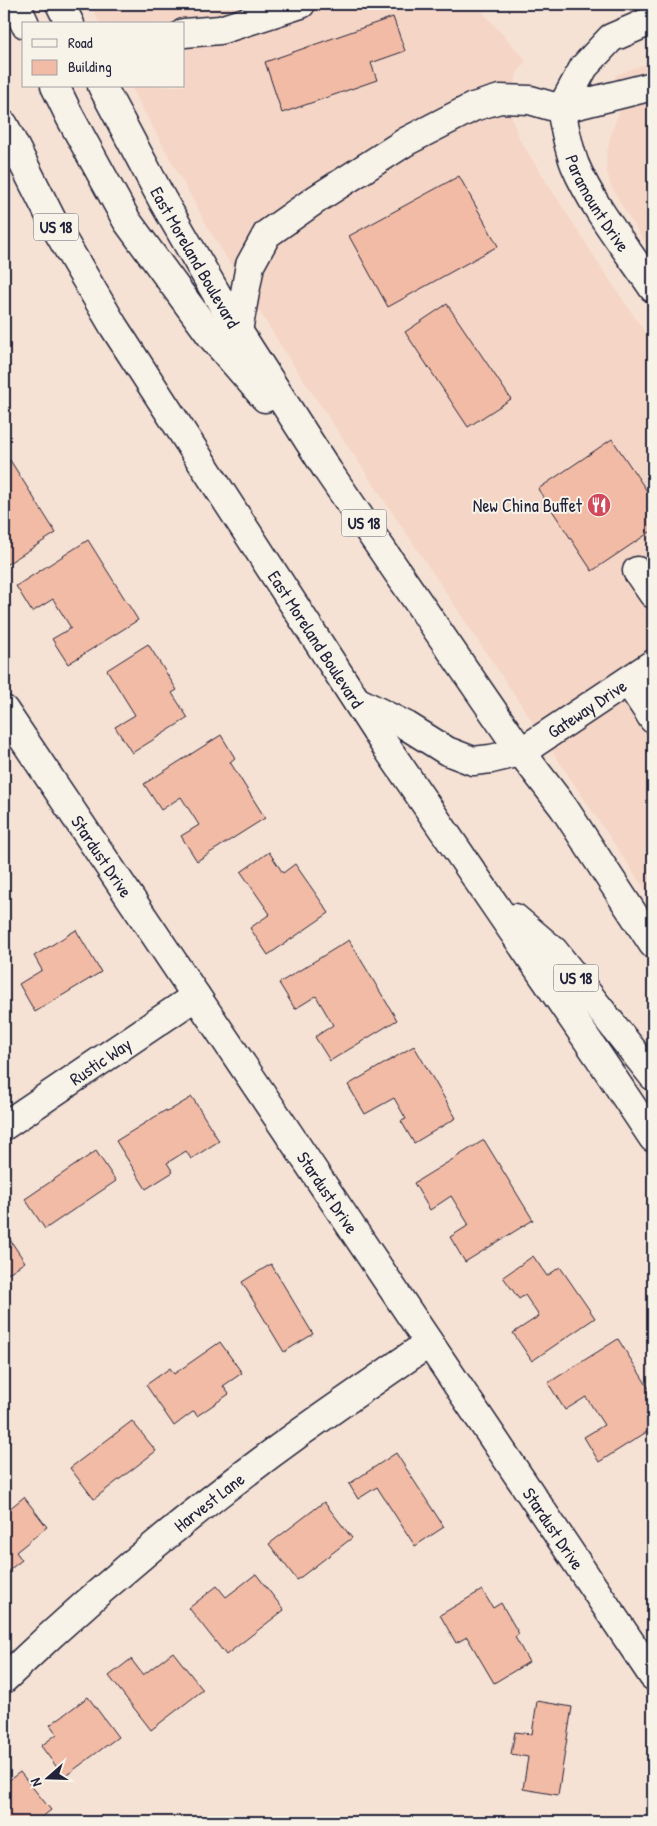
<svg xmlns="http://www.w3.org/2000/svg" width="657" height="1826" font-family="'Patrick Hand',sans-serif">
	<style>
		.built { fill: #f5d6c6 }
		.building { fill: #f2bba5; stroke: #22223b }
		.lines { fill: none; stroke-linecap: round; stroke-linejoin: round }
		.minor-casing { stroke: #22223b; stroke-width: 31 }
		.major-casing { stroke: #22223b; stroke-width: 31 }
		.minor { stroke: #f7f3e8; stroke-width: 28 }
		.major { stroke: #f7f3e8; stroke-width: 28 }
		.labels { text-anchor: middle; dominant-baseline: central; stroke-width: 4; stroke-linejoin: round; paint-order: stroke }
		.shield { fill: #f7f3e8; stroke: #62616f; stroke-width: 1 }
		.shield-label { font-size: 16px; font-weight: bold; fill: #22223b }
		.street-label { font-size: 18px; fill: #22223b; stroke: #f7f3e8 }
		.poi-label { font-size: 18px; fill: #22223b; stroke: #f7f3e8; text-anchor: end }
	</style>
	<rect width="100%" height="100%" fill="#f6e2d4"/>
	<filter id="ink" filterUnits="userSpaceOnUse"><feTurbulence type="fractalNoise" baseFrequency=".02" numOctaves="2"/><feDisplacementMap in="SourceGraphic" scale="10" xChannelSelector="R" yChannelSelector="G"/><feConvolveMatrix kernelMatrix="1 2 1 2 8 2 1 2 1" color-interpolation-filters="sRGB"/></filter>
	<g filter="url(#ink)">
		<g class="built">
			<polygon points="90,4 480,4 485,15 526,60 517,74 513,97 512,119 520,140 603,270 653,344 653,902 286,354 211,233 142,108 131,86 184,86 184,24 100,24"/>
			<polygon points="653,61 653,255 626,213 611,186 607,173 606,156 612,130 620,110 620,91 615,75"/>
		</g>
		<g class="building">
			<polygon points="393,17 405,51 371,63 377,80 282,113 265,62"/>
			<polygon points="459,176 498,246 388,307 349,236"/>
			<polygon points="447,304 511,399 468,427 405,332"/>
			<polygon points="612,439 653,500 653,530 592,571 538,489"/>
			<polygon points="10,460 56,533 4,566 4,464"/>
			<polygon points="88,540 138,620 68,664 52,639 71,628 53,599 32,612 16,586"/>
			<polygon points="148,644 177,690 172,693 188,718 132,753 115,727 135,715 107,670"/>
			<polygon points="221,735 235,758 230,762 265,818 197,861 181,836 199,825 181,797 161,810 144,784"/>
			<polygon points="269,852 283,873 295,864 329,913 268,955 250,928 270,914 241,872"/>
			<polygon points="76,930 101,972 35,1012 19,984 42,970 34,956"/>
			<polygon points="349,940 397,1020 330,1061 315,1037 333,1025 316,996 295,1009 279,983"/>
			<polygon points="414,1046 456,1118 414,1143 401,1121 406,1119 394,1098 365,1114 348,1085"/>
			<polygon points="192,1097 219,1141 191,1159 186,1151 167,1163 173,1172 146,1189 116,1141 166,1110 167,1112"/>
			<polygon points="484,1140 533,1220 465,1262 450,1237 469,1225 451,1196 430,1210 414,1183"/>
			<polygon points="96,1151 116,1181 45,1229 25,1199"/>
			<polygon points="4,1231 25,1262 4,1276"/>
			<polygon points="533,1256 547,1276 560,1267 595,1318 532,1361 513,1333 539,1316 525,1295 519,1299 503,1277"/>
			<polygon points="271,1264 313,1334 284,1352 242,1282"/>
			<polygon points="618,1339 653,1395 653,1428 599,1462 584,1437 604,1425 586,1397 565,1410 548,1383"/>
			<polygon points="220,1342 242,1373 223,1386 229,1394 197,1416 194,1411 174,1426 146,1385 170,1368 174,1374"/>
			<polygon points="132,1421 156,1451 94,1499 70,1468"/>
			<polygon points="396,1453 444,1527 415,1546 377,1487 358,1499 349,1484"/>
			<polygon points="24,1497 47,1527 16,1552 22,1560 4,1574 4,1513"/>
			<polygon points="324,1502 352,1538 297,1580 269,1544"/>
			<polygon points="256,1574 284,1610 226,1655 189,1608 217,1586 226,1597"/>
			<polygon points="482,1590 493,1608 501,1603 519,1634 515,1637 529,1662 494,1683 467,1637 456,1643 440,1615"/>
			<polygon points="173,1652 203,1690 151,1730 109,1676 131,1659 143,1675"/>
			<polygon points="88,1697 118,1737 64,1777 41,1746 57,1734 50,1725"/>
			<polygon points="537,1701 572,1707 558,1795 523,1789 528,1757 511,1754 515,1732 532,1734"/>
			<polygon points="20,1772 51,1810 36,1822 4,1822 4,1784"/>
		</g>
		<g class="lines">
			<g class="minor-casing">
				<g id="minor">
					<polyline points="184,33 220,30 301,4"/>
					<path id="s1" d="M561,109C565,128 568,147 575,165C592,206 628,251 653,288"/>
					<polyline points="561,109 584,67 611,38 653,20"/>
					<polyline points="238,331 250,265 267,234 318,198 407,141 473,107 500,99 530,100 561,109 653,86"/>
					<polyline points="637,571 653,594"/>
					<polyline points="628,681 653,719"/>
					<path id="s2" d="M4,710L653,1676"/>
					<path id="s3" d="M521,752L653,664"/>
					<path id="s4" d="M4,1126L196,996"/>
					<path id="s5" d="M4,1679C97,1590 197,1507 301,1432C343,1402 386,1373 429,1343"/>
				</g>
			</g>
			<g class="major-casing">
				<g id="major">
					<polyline points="16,4 25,24"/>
					<polyline points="60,4 70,24"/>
					<polyline points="55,86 70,117 127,221 212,337 265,398"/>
					<path id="s6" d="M102,86L163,201L238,331L328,471L521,752L564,808L653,944"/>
					<path id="s7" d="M4,125L57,230L114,327L383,742L599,1057L653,1138"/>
					<polyline points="357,701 407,726 447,751 473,761 491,759 521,752"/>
					<polyline points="515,918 554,951 653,1076"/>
				</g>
			</g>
			<use href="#minor" class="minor"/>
			<use href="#major" class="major"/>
		</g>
	</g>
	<defs>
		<g id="restaurant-disc" transform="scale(1.25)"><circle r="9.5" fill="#d1495b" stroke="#f7f3e8"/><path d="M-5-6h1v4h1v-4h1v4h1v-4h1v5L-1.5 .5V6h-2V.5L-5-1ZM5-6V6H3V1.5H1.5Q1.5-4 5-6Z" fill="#fff"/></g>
	</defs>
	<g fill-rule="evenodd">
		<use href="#restaurant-disc" x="599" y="505"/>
	</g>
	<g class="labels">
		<g class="shield">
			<rect x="33.5" y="213.5" width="45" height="27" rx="4"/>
			<rect x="341.5" y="509.5" width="45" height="27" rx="4"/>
			<rect x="553.5" y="964.5" width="45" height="27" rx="4"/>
		</g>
		<g class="shield-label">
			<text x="56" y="227">US 18</text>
			<text x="364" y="523">US 18</text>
			<text x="576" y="978">US 18</text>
		</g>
		<g class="street-label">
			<text stroke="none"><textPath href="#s1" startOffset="102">Paramount Drive</textPath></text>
			<text stroke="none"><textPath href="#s6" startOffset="195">East Moreland Boulevard</textPath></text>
			<text stroke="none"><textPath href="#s7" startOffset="602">East Moreland Boulevard</textPath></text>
			<text stroke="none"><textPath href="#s3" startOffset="79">Gateway Drive</textPath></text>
			<text stroke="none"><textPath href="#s2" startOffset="176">Stardust Drive</textPath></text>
			<text stroke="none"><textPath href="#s4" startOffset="116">Rustic Way</textPath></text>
			<text stroke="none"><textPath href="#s2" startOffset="581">Stardust Drive</textPath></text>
			<text stroke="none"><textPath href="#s5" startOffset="271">Harvest Lane</textPath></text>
			<text stroke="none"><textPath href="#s2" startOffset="986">Stardust Drive</textPath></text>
		</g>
		<g class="poi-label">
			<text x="582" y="505">New China Buffet</text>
		</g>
	</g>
	<rect width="657" height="1826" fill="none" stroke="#f7f3e8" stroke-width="20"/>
	<rect x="10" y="10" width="637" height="1806" fill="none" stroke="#22223b" stroke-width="2" filter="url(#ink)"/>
	<rect x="22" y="22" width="162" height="65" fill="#f7f3e8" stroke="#a29fa3"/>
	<rect x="32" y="39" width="25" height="8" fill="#f7f3e8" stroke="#a29fa3"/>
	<text x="68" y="48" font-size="15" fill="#22223b">Road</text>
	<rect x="32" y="60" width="25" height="15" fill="#f2bba5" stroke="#a29fa3"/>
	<text x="68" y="72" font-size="15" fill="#22223b">Building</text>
	<g transform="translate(48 1778) rotate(250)" stroke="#f7f3e8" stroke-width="4" paint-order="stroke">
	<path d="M0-4L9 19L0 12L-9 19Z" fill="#22223b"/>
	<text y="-8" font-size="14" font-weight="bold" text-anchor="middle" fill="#22223b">N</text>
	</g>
</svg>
